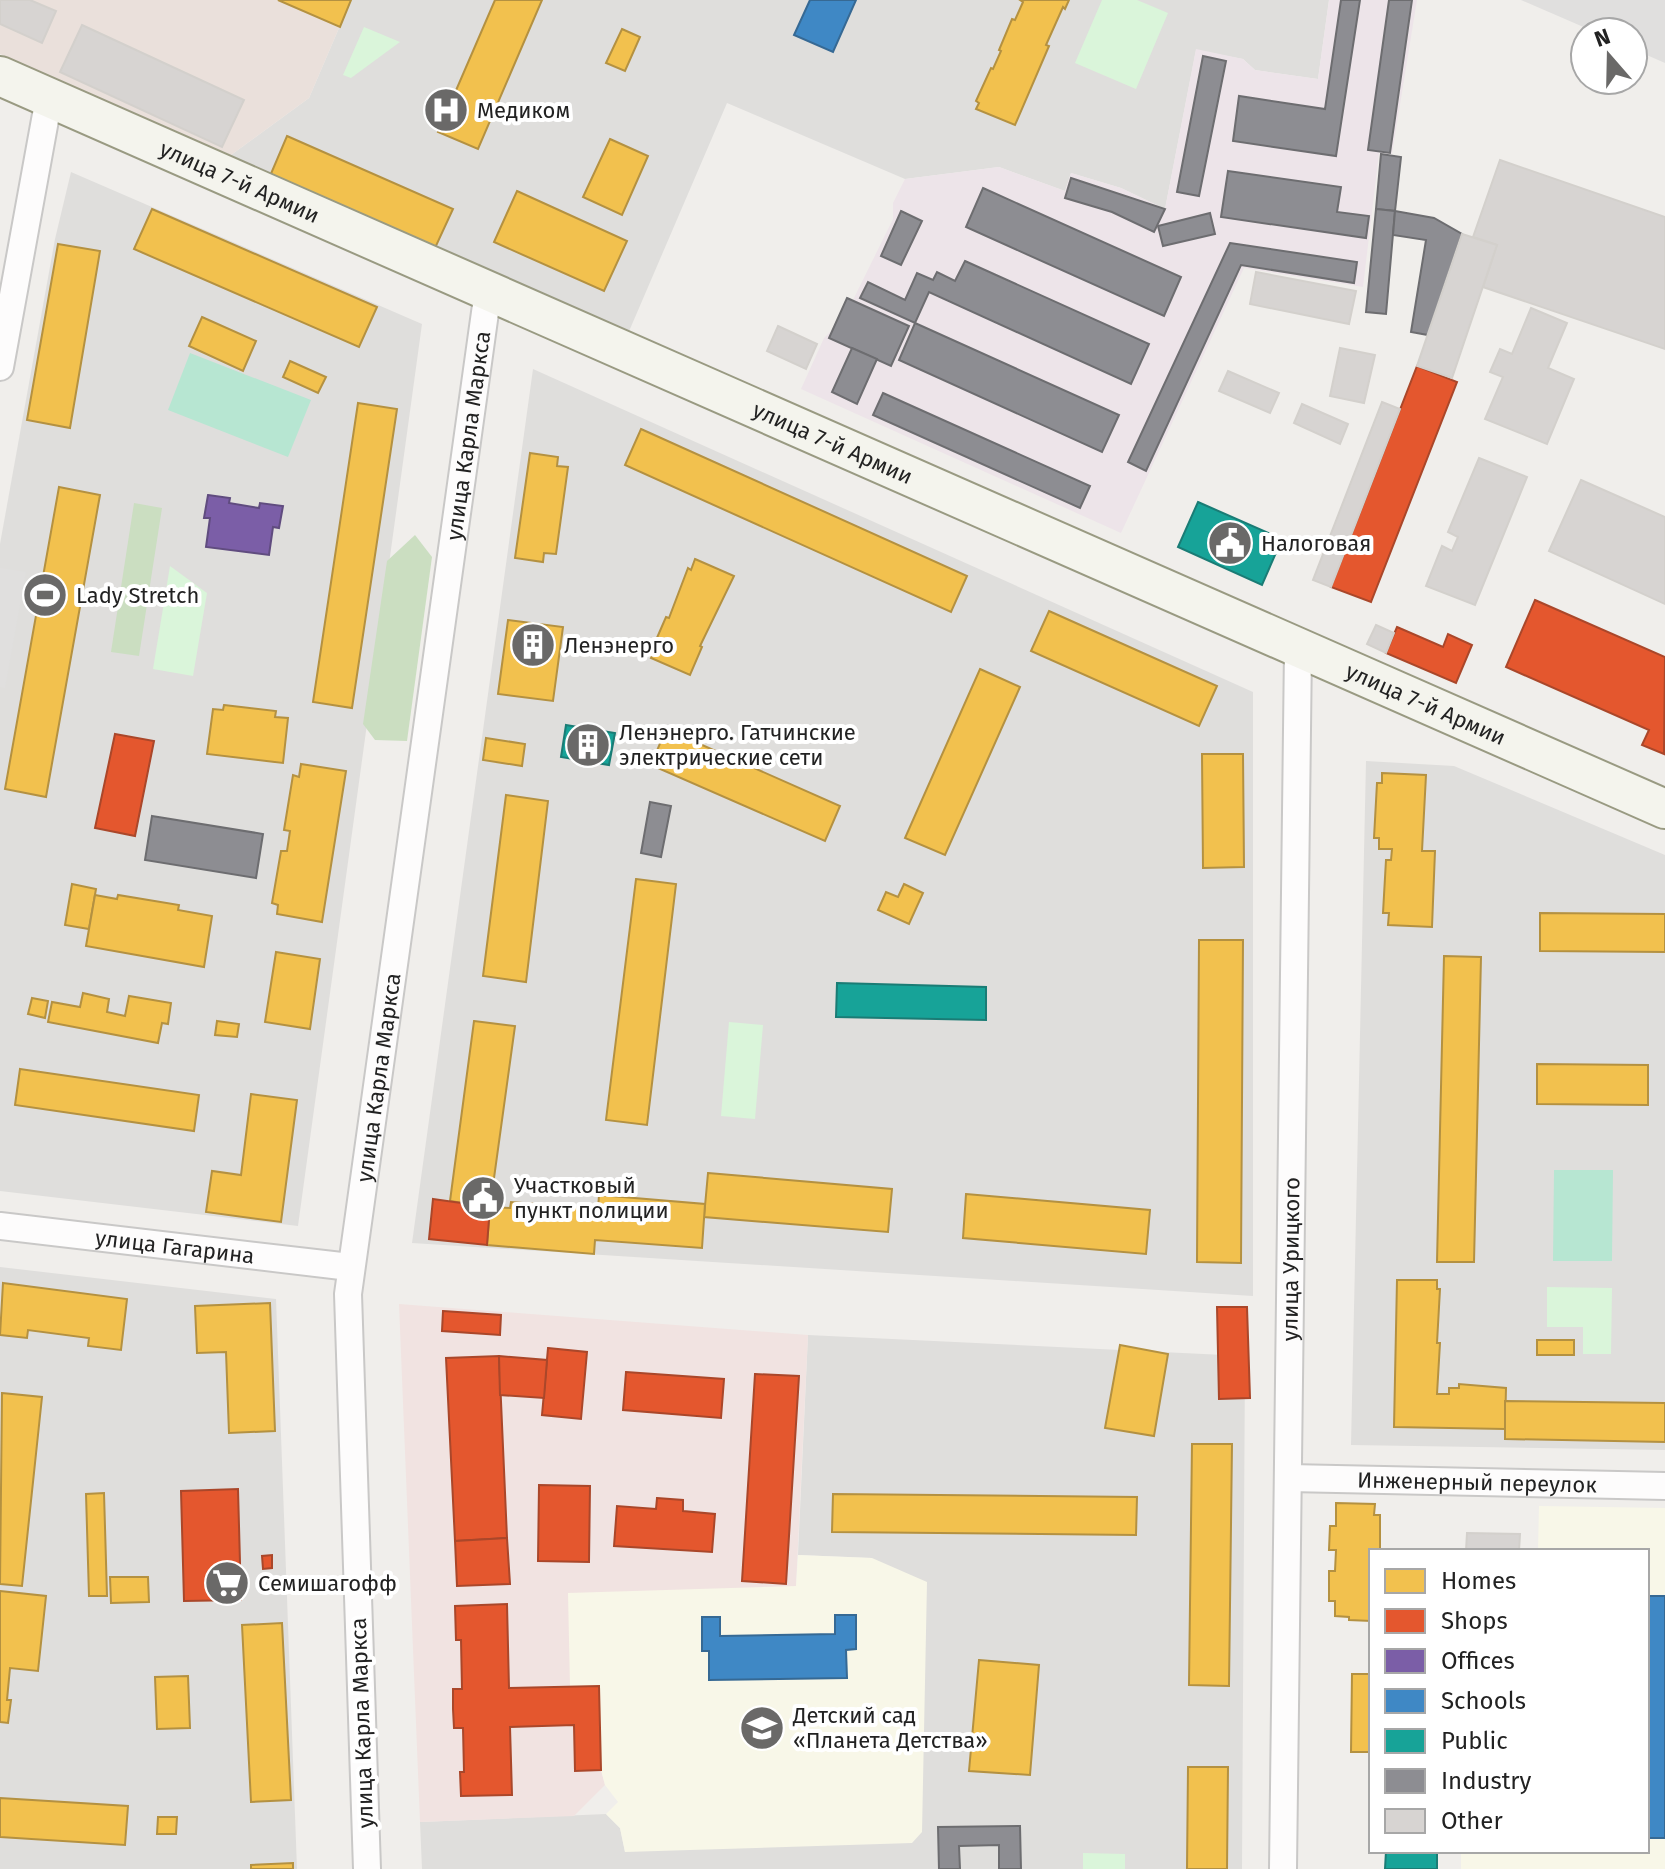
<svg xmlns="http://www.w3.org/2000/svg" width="1665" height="1869" font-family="'Fira Sans',sans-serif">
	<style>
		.residential { fill: #dfdedc }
		.commercial { fill: #f1e3e1 }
		.industrial { fill: #ede4e9 }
		.education { fill: #f8f7e8 }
		.military { fill: #eae0db }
		.forest { fill: #cbdec1 }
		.park { fill: #daf5da }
		.pitch { fill: #b7e6d2 }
		.parking { fill: #e0dfde }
		.homes { fill: #f2c14e; stroke: #b49141; stroke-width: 2 }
		.shops { fill: #e4572e; stroke: #aa472a; stroke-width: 2 }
		.offices { fill: #7b5ea7; stroke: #604c7f; stroke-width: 2 }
		.schools { fill: #3f88c5; stroke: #366994; stroke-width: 2 }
		.public { fill: #17a398; stroke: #1a7c75; stroke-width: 2 }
		.industry { fill: #8d8d92; stroke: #6d6d70; stroke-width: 2 }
		.building { fill: #d7d4d2; stroke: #d3d0cc; stroke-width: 2 }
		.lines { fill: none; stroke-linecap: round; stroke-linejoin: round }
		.street-casing { stroke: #c9c8c7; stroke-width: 30 }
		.secondary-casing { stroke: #999a82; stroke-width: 42 }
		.street { stroke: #fdfcfc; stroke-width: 26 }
		.secondary { stroke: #f4f4ed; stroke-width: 38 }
		.labels { text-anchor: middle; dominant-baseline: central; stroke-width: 8; stroke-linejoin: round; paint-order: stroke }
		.poi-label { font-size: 22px; fill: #222; stroke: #fff; text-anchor: start }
		.street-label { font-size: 22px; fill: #222; stroke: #fff }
	</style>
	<rect width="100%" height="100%" fill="#f0eeeb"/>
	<g class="residential">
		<polygon points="351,0 1329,0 1318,79 1255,70 1243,59 1196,50 1165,209 1121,188 1071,173 1065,191 999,167 905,179 727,103 627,336 255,171 231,155 309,98"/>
		<polygon points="71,172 422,324 298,1226 0,1191 0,544 55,239"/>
		<polygon points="533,369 1253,692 1253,1296 412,1243"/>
		<polygon points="1366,761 1454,766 1665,855 1665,1450 1351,1445"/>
		<polygon points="0,1267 276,1299 297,1869 0,1869"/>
		<polygon points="808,1335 1245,1356 1242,1869 422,1869 420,1822 606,1814 620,1828 625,1852 872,1558 798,1555"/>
	</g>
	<polygon class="commercial" points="399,1304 808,1335 796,1586 570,1686 599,1686 601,1770 605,1785 574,1816 420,1822"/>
	<polygon class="industrial" points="1329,0 1417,0 1392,154 1379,153 1363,287 1244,268 1121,533 801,389 824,338 832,330 847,298 853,300 893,219 893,203 905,179 999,167 1065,191 1071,173 1121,188 1165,209 1196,49 1243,59 1255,70 1318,79"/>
	<g class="education">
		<polygon points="1539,1506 1665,1508 1665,1869 1461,1869 1461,1851 1647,1851 1647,1551 1538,1551"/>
		<polygon points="798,1555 872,1558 927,1582 922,1832 912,1843 625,1852 620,1828 606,1814 618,1802 605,1785 601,1770 599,1686 570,1686 568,1593 796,1586"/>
	</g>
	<polygon class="military" points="0,0 351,0 309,98 231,155 0,54"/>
	<g class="forest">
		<polygon points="134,503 162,508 139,656 111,652"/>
		<polygon points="415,535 432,557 407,741 375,740 363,724 387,561"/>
	</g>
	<g class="park">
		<polygon points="1102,0 1137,0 1168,13 1136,89 1075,63"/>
		<polygon points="364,27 400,42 351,78 343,75"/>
		<polygon points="170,566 207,593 193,676 153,669"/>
		<polygon points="729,1022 763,1025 755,1119 721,1116"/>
		<polygon points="1547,1287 1612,1288 1611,1354 1583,1354 1583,1327 1547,1327"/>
		<polygon points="1083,1853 1125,1854 1125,1869 1083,1869"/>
	</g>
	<g class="pitch">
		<polygon points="190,353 311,400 288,457 168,410"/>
		<polygon points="1554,1170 1613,1170 1612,1261 1553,1261"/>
	</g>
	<g class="parking">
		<polygon points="1521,0 1665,0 1665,63 1633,49 1633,32 1595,32"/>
		<polygon points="0,568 26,572 5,688 0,687"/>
	</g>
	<g class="homes">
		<polygon points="278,0 351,0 340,27"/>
		<polygon points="495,0 542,0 478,149 438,132"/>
		<polygon points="1020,0 1069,0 1065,9 1063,7 1046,45 1049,46 1015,125 976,109 979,103 976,101 991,68 993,69 1001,51 999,50 1012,19 1015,20 1023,2"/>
		<polygon points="622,29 640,37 625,71 606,63"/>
		<polygon points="287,136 453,209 435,248 270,176"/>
		<polygon points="610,139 648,156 622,215 583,197"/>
		<polygon points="517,191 627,241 604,291 494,242"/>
		<polygon points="152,209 377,307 359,347 134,249"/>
		<polygon points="58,244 100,251 70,428 27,420"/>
		<polygon points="202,317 256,341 243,371 189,346"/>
		<polygon points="290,361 326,377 318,393 283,377"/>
		<polygon points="358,403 397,409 352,708 313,702"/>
		<polygon points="641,429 967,576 951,612 625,465"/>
		<polygon points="530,453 558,457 557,466 568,467 556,554 544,553 543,562 515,558"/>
		<polygon points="59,487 100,495 46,797 5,789"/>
		<polygon points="695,559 734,576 700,646 702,647 690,675 651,658 656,649 653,647 666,617 669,618 688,568 691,570"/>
		<polygon points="1049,611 1217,686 1199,726 1031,651"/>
		<polygon points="508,620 563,627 553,701 498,694"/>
		<polygon points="980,669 1020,687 945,855 905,838"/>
		<polygon points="224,705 276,711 275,717 288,718 283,763 207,754 213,709 223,710"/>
		<polygon points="666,729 840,806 825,841 651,765"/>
		<polygon points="486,738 525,744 522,766 483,760"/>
		<polygon points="1202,754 1243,754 1244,867 1203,868"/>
		<polygon points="301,764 346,771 322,922 277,914 278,905 272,903 281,851 287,851 290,831 284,830 293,775 299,777"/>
		<polygon points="1382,773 1426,775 1422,851 1435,851 1432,927 1388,925 1389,913 1383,913 1386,860 1391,860 1392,849 1379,849 1379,838 1374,838 1377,783 1382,783"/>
		<polygon points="506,795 548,801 526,982 483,976"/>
		<polygon points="636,879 676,884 647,1125 606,1120"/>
		<polygon points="72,884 96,889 89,929 65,925"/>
		<polygon points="904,884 923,893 909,924 878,910 886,892 898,897"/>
		<polygon points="95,895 117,899 118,895 179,905 178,910 212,916 204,967 86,946"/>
		<polygon points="1540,913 1665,914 1665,952 1540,951"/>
		<polygon points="1199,940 1243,940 1241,1263 1197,1262"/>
		<polygon points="276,952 320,959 310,1029 265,1022"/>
		<polygon points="1444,956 1481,957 1474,1262 1437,1262"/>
		<polygon points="83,993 109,999 107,1012 125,1016 129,996 171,1003 168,1024 162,1023 158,1043 48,1022 52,1002 80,1007"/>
		<polygon points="32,998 48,1001 45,1018 28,1014"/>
		<polygon points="217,1021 239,1024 237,1037 215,1035"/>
		<polygon points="474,1021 515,1026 490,1207 450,1201"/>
		<polygon points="1537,1064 1648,1065 1648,1105 1537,1104"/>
		<polygon points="20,1069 199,1095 194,1131 15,1105"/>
		<polygon points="251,1094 297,1100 281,1222 206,1212 212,1171 241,1175"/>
		<polygon points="708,1173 892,1189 888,1232 704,1217"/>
		<polygon points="966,1194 1150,1210 1146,1254 963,1238"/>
		<polygon points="599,1195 705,1204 702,1248 595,1240 594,1254 487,1245 490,1207 510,1208 511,1202 598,1209"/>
		<polygon points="1397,1280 1437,1280 1437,1289 1440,1289 1437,1343 1440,1343 1437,1394 1449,1394 1449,1388 1459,1388 1459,1384 1506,1388 1505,1429 1394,1427"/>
		<polygon points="3,1283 127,1299 121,1350 88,1346 89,1338 28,1330 27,1338 0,1335"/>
		<polygon points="270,1303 275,1431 229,1433 226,1352 197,1353 195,1306"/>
		<rect x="1537" y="1340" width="37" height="15"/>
		<polygon points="1120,1345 1168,1354 1154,1436 1105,1428"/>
		<polygon points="2,1393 42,1397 22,1586 0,1584"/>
		<polygon points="1505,1401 1665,1403 1665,1442 1505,1439"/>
		<polygon points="1192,1444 1232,1444 1229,1686 1189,1685"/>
		<polygon points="104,1493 107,1596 89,1596 86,1494"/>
		<polygon points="833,1494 1137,1497 1136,1535 832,1532"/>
		<polygon points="1336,1503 1375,1504 1374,1515 1380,1515 1380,1551 1371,1551 1371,1621 1349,1620 1349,1617 1335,1616 1335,1601 1329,1601 1329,1571 1335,1571 1336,1550 1329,1550 1330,1526 1336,1526"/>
		<polygon points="110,1577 148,1577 149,1602 111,1603"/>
		<polygon points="0,1591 46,1596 38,1671 10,1668 7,1700 11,1700 8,1723 0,1722"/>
		<polygon points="282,1623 291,1800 251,1802 242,1625"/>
		<polygon points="979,1660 1039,1665 1030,1775 969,1771"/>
		<polygon points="1352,1674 1371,1674 1371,1752 1351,1752"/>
		<polygon points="188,1676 190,1728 157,1729 155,1677"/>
		<polygon points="1188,1767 1228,1767 1227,1869 1187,1869"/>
		<polygon points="0,1798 128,1806 125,1845 0,1837"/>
		<polygon points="158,1817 177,1817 176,1834 157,1834"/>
		<polygon points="293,1863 293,1869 251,1869 251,1865"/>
	</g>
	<g class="shops">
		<polygon points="1417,366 1457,382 1371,602 1331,587"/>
		<polygon points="1535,600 1665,657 1664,754 1642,745 1649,730 1506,667"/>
		<polygon points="1397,627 1443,647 1448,634 1472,645 1456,683 1386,653"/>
		<polygon points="115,734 154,741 135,836 95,828"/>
		<polygon points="433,1199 490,1207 487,1245 429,1239"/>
		<polygon points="1217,1307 1247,1307 1250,1398 1219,1399"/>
		<polygon points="443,1311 501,1315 500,1335 442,1331"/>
		<polygon points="548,1348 587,1352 581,1419 542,1415"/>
		<polygon points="499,1356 507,1538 455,1541 446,1358"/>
		<polygon points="499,1356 547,1360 544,1398 500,1395"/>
		<polygon points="626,1372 724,1379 721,1418 623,1410"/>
		<polygon points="755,1374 799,1376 786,1584 742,1581"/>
		<polygon points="539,1485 590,1486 589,1562 538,1561"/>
		<polygon points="238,1489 241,1600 184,1601 181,1491"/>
		<polygon points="657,1498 683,1500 683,1511 715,1514 712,1552 614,1546 617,1506 656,1509"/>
		<polygon points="507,1538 510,1584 457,1586 455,1541"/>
		<polygon points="272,1555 272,1568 263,1569 262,1556"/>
		<polygon points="507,1604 509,1688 599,1686 601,1770 575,1771 574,1725 510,1727 512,1795 461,1796 460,1772 464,1772 463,1728 454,1728 453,1709 453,1689 462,1689 461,1640 456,1640 455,1606"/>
	</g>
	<polygon class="offices" points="208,495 230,498 229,503 259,508 260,503 283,506 279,528 273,527 269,555 206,547 210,518 204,518"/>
	<g class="schools">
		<polygon points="810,0 856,0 833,52 794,35"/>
		<polygon points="1647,1582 1649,1582 1649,1596 1665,1596 1665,1838 1649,1838 1649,1852 1549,1852 1647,1851 1647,1656 1649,1656 1649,1627 1647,1627"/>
		<polygon points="835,1615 856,1615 856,1649 846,1650 847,1678 709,1680 709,1651 702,1651 702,1617 720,1617 720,1636 835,1634"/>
	</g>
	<g class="public">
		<polygon points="1198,502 1282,539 1262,585 1178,547"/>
		<polygon points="566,725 615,733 609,765 561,757"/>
		<polygon points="837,983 986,987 986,1020 836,1017"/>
		<polygon points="1386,1851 1437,1851 1437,1869 1385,1869"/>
	</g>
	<g class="industry">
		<polygon points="1341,0 1360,0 1336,156 1233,141 1239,96 1325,109"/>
		<polygon points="1389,0 1412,0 1390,153 1368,150"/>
		<polygon points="1203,56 1226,61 1199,196 1177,192"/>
		<polygon points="1381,154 1401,157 1395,211 1376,209"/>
		<polygon points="1228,171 1341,187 1337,212 1369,216 1366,238 1221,217"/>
		<polygon points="1071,178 1165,209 1154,232 1112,212 1065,198"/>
		<polygon points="983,188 1181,277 1164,316 966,227"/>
		<polygon points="1376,209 1395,211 1386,314 1366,312"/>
		<polygon points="901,211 922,221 901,265 881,256"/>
		<polygon points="1395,211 1434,218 1462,234 1428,335 1411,332 1426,240 1393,235"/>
		<polygon points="1210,213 1215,234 1163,246 1158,226"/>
		<polygon points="1230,243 1357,262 1354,283 1241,265 1146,471 1128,462"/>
		<polygon points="965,261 1149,344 1131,384 929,292 915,323 860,298 868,282 905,300 917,273 933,280 937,272 955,281"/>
		<polygon points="847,298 909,326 891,366 829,338"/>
		<polygon points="915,323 1119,415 1102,452 899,360"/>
		<polygon points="852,348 877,359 857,404 832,392"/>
		<polygon points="883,393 1090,486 1080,508 873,415"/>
		<polygon points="650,802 671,806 661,857 641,853"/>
		<polygon points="152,816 263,834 256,878 145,860"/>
		<polygon points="1020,1826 1021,1869 999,1869 999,1845 959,1846 960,1869 939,1869 938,1827"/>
	</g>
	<g class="building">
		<polygon points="0,0 30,0 56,11 42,43 0,24"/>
		<polygon points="82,25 244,100 222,147 60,72"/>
		<polygon points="1500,160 1665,217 1665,349 1483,287 1497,245 1473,237"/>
		<polygon points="1462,234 1497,245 1452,378 1417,366"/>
		<polygon points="1256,272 1356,291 1349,324 1250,304"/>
		<polygon points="1531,308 1567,323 1548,368 1574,379 1547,444 1485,419 1503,377 1490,372 1500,349 1512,354"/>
		<polygon points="778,326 817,344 806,369 767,351"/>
		<polygon points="1340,348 1375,355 1364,403 1330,396"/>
		<polygon points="1228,371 1279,393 1270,413 1219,391"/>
		<polygon points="1382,402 1400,409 1331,587 1313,580"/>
		<polygon points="1302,404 1348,424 1340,444 1294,423"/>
		<polygon points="1479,458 1527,477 1475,605 1426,586 1442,546 1452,551 1458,537 1448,532"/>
		<polygon points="1581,480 1665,517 1665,604 1549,551"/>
		<polygon points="1376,625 1394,633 1386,653 1367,644"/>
		<polygon points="1467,1533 1520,1534 1519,1551 1466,1551"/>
	</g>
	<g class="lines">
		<g class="street-casing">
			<g id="street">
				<polyline points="0,367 49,98"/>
				<path id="s1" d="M0,1226L350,1267"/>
				<path id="s2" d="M1289,1478L1665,1486"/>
				<path id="s3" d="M367,1869L348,1294L488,291"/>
				<path id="s4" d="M1283,1869L1298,649"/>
			</g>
		</g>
		<g class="secondary-casing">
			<g id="secondary">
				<path id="s5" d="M0,76L1665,809"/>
			</g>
		</g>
		<use href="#street" class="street"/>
		<use href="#secondary" class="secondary"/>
	</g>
	<defs>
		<g id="hospital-disc" transform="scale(2.3)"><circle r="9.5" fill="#6a6968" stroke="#fff"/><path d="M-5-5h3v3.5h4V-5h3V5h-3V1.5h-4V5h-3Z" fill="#fff"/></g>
		<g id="civic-disc" transform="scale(2.3)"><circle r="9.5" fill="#6a6968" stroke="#fff"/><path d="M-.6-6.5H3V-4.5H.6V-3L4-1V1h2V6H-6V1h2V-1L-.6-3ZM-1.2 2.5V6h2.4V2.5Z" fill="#fff"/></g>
		<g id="stadium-disc" transform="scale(2.3)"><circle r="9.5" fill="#6a6968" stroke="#fff"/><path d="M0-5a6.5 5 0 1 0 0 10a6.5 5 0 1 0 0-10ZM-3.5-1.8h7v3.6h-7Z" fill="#fff"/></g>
		<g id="building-disc" transform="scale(2.3)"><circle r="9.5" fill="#6a6968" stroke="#fff"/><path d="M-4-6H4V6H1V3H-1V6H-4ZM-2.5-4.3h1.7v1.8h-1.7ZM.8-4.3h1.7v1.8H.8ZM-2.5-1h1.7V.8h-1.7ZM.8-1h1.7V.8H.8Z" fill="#fff"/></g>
		<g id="supermarket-disc" transform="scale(2.3)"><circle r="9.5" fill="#6a6968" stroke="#fff"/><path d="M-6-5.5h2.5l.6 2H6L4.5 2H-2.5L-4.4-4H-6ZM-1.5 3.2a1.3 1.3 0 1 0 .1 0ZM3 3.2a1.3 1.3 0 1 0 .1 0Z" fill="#fff"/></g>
		<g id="school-disc" transform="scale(2.3)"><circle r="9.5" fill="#6a6968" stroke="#fff"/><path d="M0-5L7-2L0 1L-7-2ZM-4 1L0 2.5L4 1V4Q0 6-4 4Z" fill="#fff"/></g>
	</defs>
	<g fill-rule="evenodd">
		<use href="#hospital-disc" x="446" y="110"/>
		<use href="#civic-disc" x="1230" y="543"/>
		<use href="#stadium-disc" x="45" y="595"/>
		<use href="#building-disc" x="533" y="645"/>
		<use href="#building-disc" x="588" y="745"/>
		<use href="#civic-disc" x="483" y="1198"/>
		<use href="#supermarket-disc" x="227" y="1583"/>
		<use href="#school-disc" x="762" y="1728"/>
	</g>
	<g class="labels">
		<g class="poi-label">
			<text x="477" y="110">Медиком</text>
			<text x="1261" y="543">Налоговая</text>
			<text x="76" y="595">Lady Stretch</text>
			<text x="564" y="645">Ленэнерго</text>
			<text x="619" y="732">Ленэнерго. Гатчинские<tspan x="619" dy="25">электрические сети</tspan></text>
			<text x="514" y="1185">Участковый<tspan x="514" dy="25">пункт полиции</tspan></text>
			<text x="258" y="1583">Семишагофф</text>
			<text x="793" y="1715">Детский сад<tspan x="793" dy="25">«Планета Детства»</tspan></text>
		</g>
		<g class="street-label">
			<text stroke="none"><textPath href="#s5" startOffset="262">улица 7-й Армии</textPath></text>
			<text stroke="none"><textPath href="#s3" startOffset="1442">улица Карла Маркса</textPath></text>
			<text stroke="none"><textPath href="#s5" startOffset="910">улица 7-й Армии</textPath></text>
			<text stroke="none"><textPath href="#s5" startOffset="1558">улица 7-й Армии</textPath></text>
			<text stroke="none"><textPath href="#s3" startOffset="794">улица Карла Маркса</textPath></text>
			<text stroke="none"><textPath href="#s1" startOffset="176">улица Гагарина</textPath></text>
			<text stroke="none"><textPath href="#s4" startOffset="610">улица Урицкого</textPath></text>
			<text stroke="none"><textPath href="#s2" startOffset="188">Инженерный переулок</textPath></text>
			<text transform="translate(362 1723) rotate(-92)">улица Карла Маркса</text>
		</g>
	</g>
	<rect x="1369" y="1549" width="280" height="304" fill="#ffffff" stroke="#a7a7a7" stroke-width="2"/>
	<rect x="1385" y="1569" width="40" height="24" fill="#f2c14e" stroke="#a7a7a7" stroke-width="2"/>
	<text x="1441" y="1589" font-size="24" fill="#222222">Homes</text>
	<rect x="1385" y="1609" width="40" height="24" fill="#e4572e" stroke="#a7a7a7" stroke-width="2"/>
	<text x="1441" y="1629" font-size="24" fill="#222222">Shops</text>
	<rect x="1385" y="1649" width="40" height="24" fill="#7b5ea7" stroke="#a7a7a7" stroke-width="2"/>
	<text x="1441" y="1669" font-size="24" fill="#222222">Offices</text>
	<rect x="1385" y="1689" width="40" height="24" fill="#3f88c5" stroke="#a7a7a7" stroke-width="2"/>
	<text x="1441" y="1709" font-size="24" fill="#222222">Schools</text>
	<rect x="1385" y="1729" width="40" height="24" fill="#17a398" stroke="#a7a7a7" stroke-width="2"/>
	<text x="1441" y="1749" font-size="24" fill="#222222">Public</text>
	<rect x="1385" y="1769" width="40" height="24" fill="#8d8d92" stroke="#a7a7a7" stroke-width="2"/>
	<text x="1441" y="1789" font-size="24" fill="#222222">Industry</text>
	<rect x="1385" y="1809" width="40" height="24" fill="#d7d4d2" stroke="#a7a7a7" stroke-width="2"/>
	<text x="1441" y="1829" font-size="24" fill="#222222">Other</text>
	<g transform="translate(1609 56) rotate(340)"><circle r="38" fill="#ffffff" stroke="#a7a7a7" stroke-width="2"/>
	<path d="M0-6L14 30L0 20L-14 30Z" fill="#6a6968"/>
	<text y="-12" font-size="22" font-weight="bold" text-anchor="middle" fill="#222222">N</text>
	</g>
</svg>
